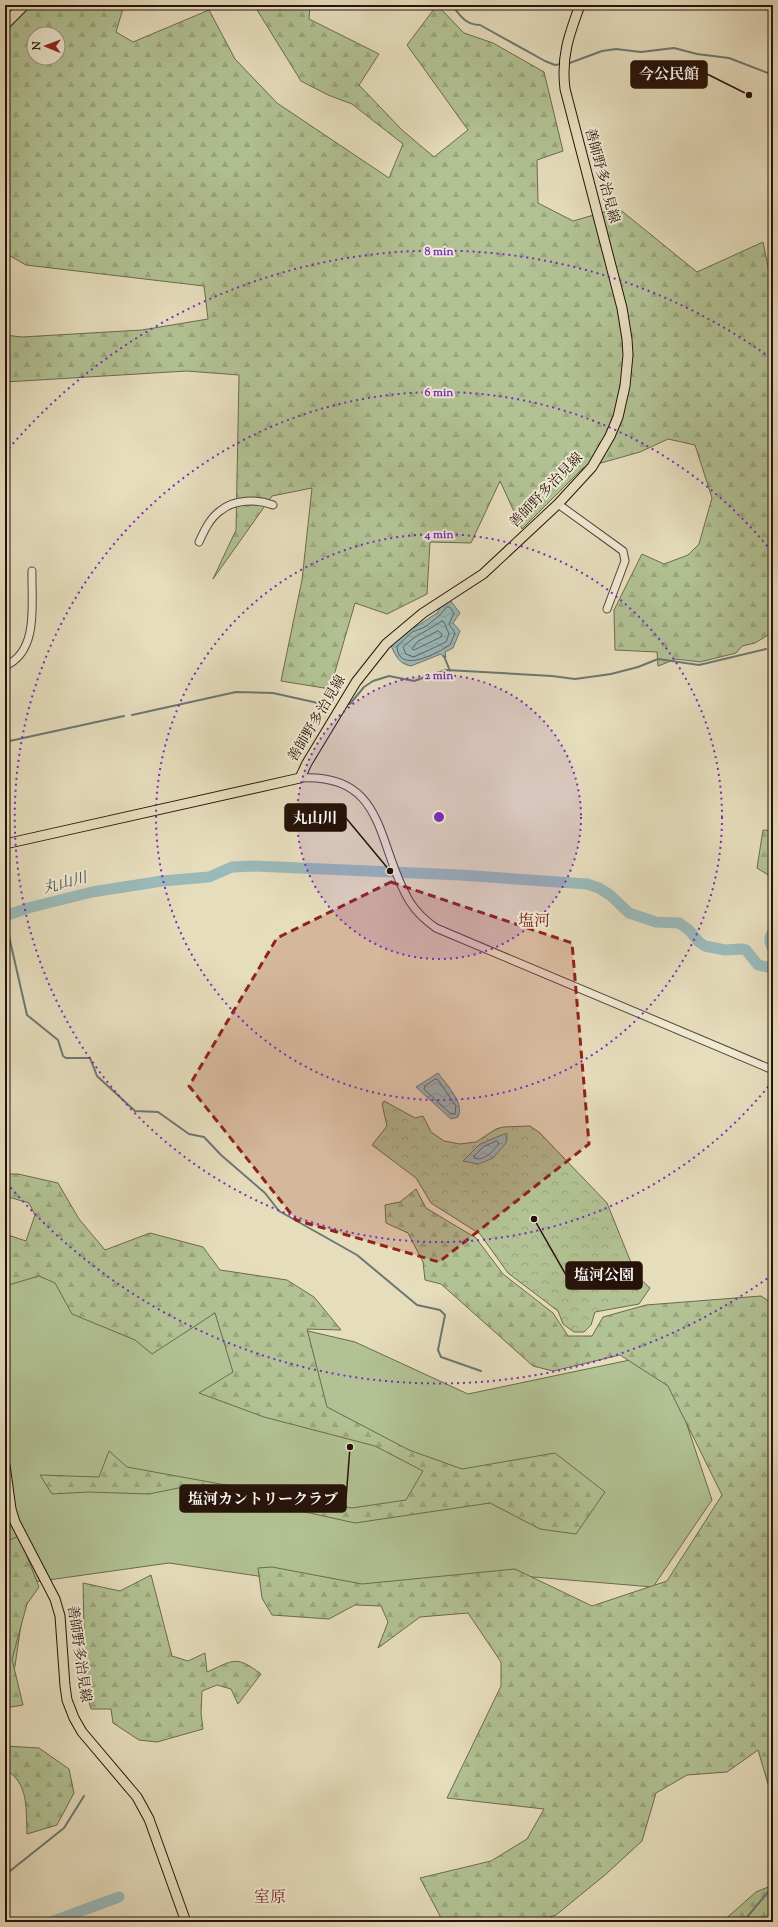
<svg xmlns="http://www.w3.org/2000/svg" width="778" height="1927" font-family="'Sorts Mill Goudy','Noto Serif JP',serif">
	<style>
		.green { fill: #b2c294; stroke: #6c6a4e }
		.forest { fill: url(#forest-firs); stroke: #6c6a4e; fill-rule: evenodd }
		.park { fill: url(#park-crowns); stroke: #6c6a4e }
		.water { fill: url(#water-waves); stroke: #6c7773 }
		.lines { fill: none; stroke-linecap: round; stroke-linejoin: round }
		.shore { stroke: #606662; stroke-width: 1 }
		.stream { stroke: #6c7773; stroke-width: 2 }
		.river { stroke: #9ababa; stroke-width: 11 }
		.minor-casing { stroke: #564536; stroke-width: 9 }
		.major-casing { stroke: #261209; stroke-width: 11 }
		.highway-casing { stroke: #261209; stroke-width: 12 }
		.minor { stroke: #efe9d4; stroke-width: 7 }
		.major { stroke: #e6ddbd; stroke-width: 9 }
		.highway { stroke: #e6ddbd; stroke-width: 10 }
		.marked { fill: #8f2418; fill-opacity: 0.2; stroke: #8f2418; stroke-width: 3; stroke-dasharray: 8 5; stroke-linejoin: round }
		.ring { fill: none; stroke: #7b2cbf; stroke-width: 2; stroke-dasharray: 2 4 }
		.labels { text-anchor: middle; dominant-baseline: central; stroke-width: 4; stroke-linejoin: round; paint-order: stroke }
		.street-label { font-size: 14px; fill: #261209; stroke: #efe9d4 }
		.water-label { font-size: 15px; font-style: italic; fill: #4f4d47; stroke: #efe9d4 }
		.quarter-label { font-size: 16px; fill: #7a1f14; stroke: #efe9d4 }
		.centre { fill: #7b2cbf; stroke: #efe9d4; stroke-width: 2 }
		.ring-label { font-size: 12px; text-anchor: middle; font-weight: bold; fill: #7b2cbf; stroke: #efe9d4; stroke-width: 4; stroke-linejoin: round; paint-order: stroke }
		.leader { fill: none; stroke: #261209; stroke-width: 1.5 }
		.callout-dot { fill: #261209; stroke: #efe9d4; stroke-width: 1.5 }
		.callout { fill: #261209; stroke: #261209; stroke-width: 1.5 }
		.callout-label { font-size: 15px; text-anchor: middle; font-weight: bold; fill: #fff }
	</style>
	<defs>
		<pattern id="forest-firs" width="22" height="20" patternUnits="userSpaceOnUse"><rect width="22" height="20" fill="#b2c294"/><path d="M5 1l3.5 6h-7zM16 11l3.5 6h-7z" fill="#99a67e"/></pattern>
		<pattern id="park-crowns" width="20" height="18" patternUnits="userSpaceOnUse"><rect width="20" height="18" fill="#b2c294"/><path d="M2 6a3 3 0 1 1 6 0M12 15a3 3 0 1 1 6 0" fill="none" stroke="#99a67e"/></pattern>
		<pattern id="water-waves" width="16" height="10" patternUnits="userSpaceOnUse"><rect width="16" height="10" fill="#9ababa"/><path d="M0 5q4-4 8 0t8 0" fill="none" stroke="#859f9f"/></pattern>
	</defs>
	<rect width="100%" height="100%" fill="#e6ddbd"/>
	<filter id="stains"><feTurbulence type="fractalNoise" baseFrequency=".005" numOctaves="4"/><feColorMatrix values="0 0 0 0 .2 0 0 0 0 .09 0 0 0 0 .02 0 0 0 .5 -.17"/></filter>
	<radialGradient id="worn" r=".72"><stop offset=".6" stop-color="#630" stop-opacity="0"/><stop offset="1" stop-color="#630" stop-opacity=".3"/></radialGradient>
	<polygon class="green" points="5,1264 21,1264 355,1342 468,1394 663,1353 712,1500 653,1587 509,1575 360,1591 169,1563 27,1583 15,1666 5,1682"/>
	<g class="forest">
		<path d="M5,5H124L116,32L133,42L209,10L235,59L277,103L389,178L403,144L352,104L328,95L301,81L254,5H310L309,19L379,54L359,85L402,130L434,157L468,130L407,45L437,5L464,33L493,43L544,72L563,151L537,160L538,203L573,221L618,208L697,272L763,242L773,291V632L755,643L742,646L736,653L700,662L676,659L658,666L657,652L615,650L614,610L642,554L664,564L688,555L699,544L712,498L695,445L668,439L640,452L583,468L522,529L500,481L471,543L430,542L427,594L387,614L355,603L330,689L281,681L302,580L312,488L272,496L213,579L236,530L239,375L187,371L5,382V335L22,337L142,330L208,319L204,286L26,265L5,253ZM34,34H58V58H34Z"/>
		<polygon points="763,830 773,831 773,878 757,868"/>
		<polygon points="5,1174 18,1174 58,1183 79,1219 105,1250 150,1233 203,1247 220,1270 287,1280 314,1297 341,1330 307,1329 327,1407 409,1450 462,1469 555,1453 605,1492 576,1534 540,1529 490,1503 355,1523 188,1486 149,1494 88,1492 52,1494 40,1475 99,1477 109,1451 127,1467 352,1508 406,1500 423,1471 375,1446 264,1417 199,1393 233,1372 215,1313 152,1354 135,1340 72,1314 55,1283 39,1276 5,1286 5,1234 26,1241 35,1215 29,1203 5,1196"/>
		<polygon points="416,1189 426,1208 476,1238 503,1274 553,1313 568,1336 592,1336 603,1317 646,1305 761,1296 773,1304 773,1796 771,1794 758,1750 727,1772 687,1775 656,1793 642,1841 605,1875 556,1915 533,1922 451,1922 441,1918 420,1878 491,1861 527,1839 544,1809 447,1798 501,1686 501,1662 468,1613 420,1617 378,1648 388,1622 381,1606 355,1605 329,1619 272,1615 262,1598 258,1568 272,1567 362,1584 515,1569 592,1606 667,1581 722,1495 668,1386 620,1355 553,1371 533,1366 441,1284 425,1280 423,1262 408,1233 386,1223 385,1205 400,1202"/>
		<polygon points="19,1536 39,1587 27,1604 12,1659 23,1705 5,1708 5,1542"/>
		<path d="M151,1575L172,1656L188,1661L205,1653L207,1672C234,1660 236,1655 261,1674L238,1704L231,1689L217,1685L202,1691L201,1713L203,1729L157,1742L139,1740L113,1723L111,1709H91L77,1660L84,1631L83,1583L120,1591Z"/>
		<path d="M5,1746L39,1748L69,1769L74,1793L57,1825L27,1834C26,1811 29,1781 5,1770Z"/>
		<polygon points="773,1885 773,1922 722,1922 756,1892"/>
	</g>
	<polygon class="park" points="384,1101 415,1118 423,1116 431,1132 444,1141 460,1144 476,1142 496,1129 503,1127 530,1126 540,1133 607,1203 636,1275 650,1288 639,1304 595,1312 591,1325 584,1332 574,1332 563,1324 558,1311 508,1273 480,1234 431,1203 416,1178 372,1145 387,1126 382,1104"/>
	<g class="water">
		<path d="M450,600L460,613L453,623L460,631L453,648L445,652L446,657L444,658L441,654L411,666C399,664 396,656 391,646L412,627L414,628L437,613L441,606Z"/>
		<path d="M438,1073C446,1084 465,1103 458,1117L451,1119L416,1087Z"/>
		<polygon points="507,1133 506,1143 493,1158 479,1164 463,1161 480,1144"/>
	</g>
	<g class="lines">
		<g class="shore">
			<path d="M447,607H450L454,613L449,624L455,633L450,645C437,653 398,675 397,646L412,632L425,627L439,616Z"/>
			<path d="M442,621L444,622L449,634L446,642L414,657L406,654L403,647C414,636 429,630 442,621Z"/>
			<polygon points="438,631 442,634 441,637 414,650 412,649 417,642"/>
			<polygon points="436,1079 438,1080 456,1106 455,1114 451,1114 424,1089 425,1086"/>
			<path d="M497,1141L499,1144C493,1151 484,1162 474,1158V1156L483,1147Z"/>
		</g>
		<g class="stream">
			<path d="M452,5C460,16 466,25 480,25L545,61L555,65L561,64"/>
			<polyline points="567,64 602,51 616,49 641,52 674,48 697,54 729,58 773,75"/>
			<polyline points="444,656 450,671"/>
			<polyline points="347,704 350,704 364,687 373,681 389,676 414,681 446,670 552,676 575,679 611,674 638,667 658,659 699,665 766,649"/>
			<polyline points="132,715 236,692 273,693 318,703 334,703"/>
			<polyline points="5,742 124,716"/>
			<polyline points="5,919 27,1015 58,1040 63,1056 66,1058 90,1058 97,1076 135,1111 158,1112 189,1134 204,1137 221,1155 265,1193 279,1211 357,1255 417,1305 440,1310 445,1315 438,1350 441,1357 481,1371"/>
			<polyline points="5,1875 64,1828 84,1796"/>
			<polyline points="743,1922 773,1886"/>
		</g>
		<g class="river">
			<polyline points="5,916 28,908 92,892 162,881 209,877 232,867 253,866 460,875 587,884 599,888 610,895 629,913 656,922 679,923 689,930 699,942 705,946 725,950 741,949 746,950 758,965 767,967 773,965"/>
			<path d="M773,932C768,938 770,944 773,949"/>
			<polyline points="51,1922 119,1897"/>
		</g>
		<g class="minor-casing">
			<g id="minor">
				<polyline points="558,504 623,551 625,561 607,609"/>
				<path d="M199,542C204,531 210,518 220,511C234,499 257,499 273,505"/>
				<path d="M5,666C40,651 31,601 32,571"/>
				<path d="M300,778C388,773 376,847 410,902C417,913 426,921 436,928L773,1070"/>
			</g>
		</g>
		<g class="major-casing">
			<g id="major">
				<path d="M5,844L300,778L307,763L356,682L386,644L423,613L483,574L558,504L592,467L610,436L618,417L625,386L628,355L627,339L622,308L565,89C561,56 569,35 580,5"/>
				<polyline points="5,1465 11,1509 15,1522 55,1599 60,1616 65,1686 67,1700 74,1718 82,1732 137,1797 149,1819 186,1922"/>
			</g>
		</g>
		<g class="highway-casing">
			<polyline id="highway" points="5,24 24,5"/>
		</g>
		<use href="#minor" class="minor"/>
		<use href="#major" class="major"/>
		<use href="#highway" class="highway"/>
	</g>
	<path class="marked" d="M391,882L572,943L589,1144L439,1262L296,1220L189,1086L277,938Z"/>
	<circle cx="439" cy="817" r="142" fill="#7b2cbf" fill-opacity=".12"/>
	<g class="ring">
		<circle cx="439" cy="817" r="142"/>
		<circle cx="439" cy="817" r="283"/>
		<path d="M772 1082A425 425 0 1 1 772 552"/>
		<path d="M772 1275A566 566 0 0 1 5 1181M5 453A566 566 0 0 1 772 359"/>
	</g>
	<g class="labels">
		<g class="street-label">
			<text transform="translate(601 176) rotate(75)">善師野多治見線</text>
			<text transform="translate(547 491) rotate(-46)">善師野多治見線</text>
			<text transform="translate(318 719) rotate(-59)">善師野多治見線</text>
			<text transform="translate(78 1654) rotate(82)">善師野多治見線</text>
		</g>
		<g class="water-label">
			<text transform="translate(65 884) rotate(-15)">丸山川</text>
		</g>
		<g class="quarter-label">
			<text x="534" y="922">塩河</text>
			<text x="270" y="1898">室原</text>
		</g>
	</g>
	<circle cx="439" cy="817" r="6" class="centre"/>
	<g class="ring-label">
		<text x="439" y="255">8 min</text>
		<text x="439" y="396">6 min</text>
		<text x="439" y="538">4 min</text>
		<text x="439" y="679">2 min</text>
	</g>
	<path class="leader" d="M749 95L707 74M390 871L346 818M534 1219L566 1275M350 1447L346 1499"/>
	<g class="callout-dot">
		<circle cx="749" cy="95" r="4"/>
		<circle cx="390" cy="871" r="4"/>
		<circle cx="534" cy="1219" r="4"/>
		<circle cx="350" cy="1447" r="4"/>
	</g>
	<g class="callout">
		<rect x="631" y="61" width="76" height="27" rx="4"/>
		<rect x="285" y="804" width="61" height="27" rx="4"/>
		<rect x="566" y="1262" width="76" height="27" rx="4"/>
		<rect x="180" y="1485" width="166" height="27" rx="4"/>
	</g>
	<g class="callout-label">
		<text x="669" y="79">今公民館</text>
		<text x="315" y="823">丸山川</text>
		<text x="604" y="1280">塩河公園</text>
		<text x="263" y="1504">塩河カントリークラブ</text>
	</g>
	<rect width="778" height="1927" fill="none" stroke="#e6ddbd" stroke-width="20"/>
	<rect x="6" y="6" width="766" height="1915" fill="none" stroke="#261209" stroke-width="2"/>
	<rect x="10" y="10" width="758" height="1907" fill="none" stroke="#261209"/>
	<g transform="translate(46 46) rotate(271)"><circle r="19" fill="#efe9d4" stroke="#9f9383"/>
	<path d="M0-3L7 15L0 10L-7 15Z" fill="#8f2418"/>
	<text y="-6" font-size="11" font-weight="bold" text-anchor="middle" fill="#261209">N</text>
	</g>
	<rect width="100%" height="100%" filter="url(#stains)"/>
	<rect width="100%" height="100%" fill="url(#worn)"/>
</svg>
